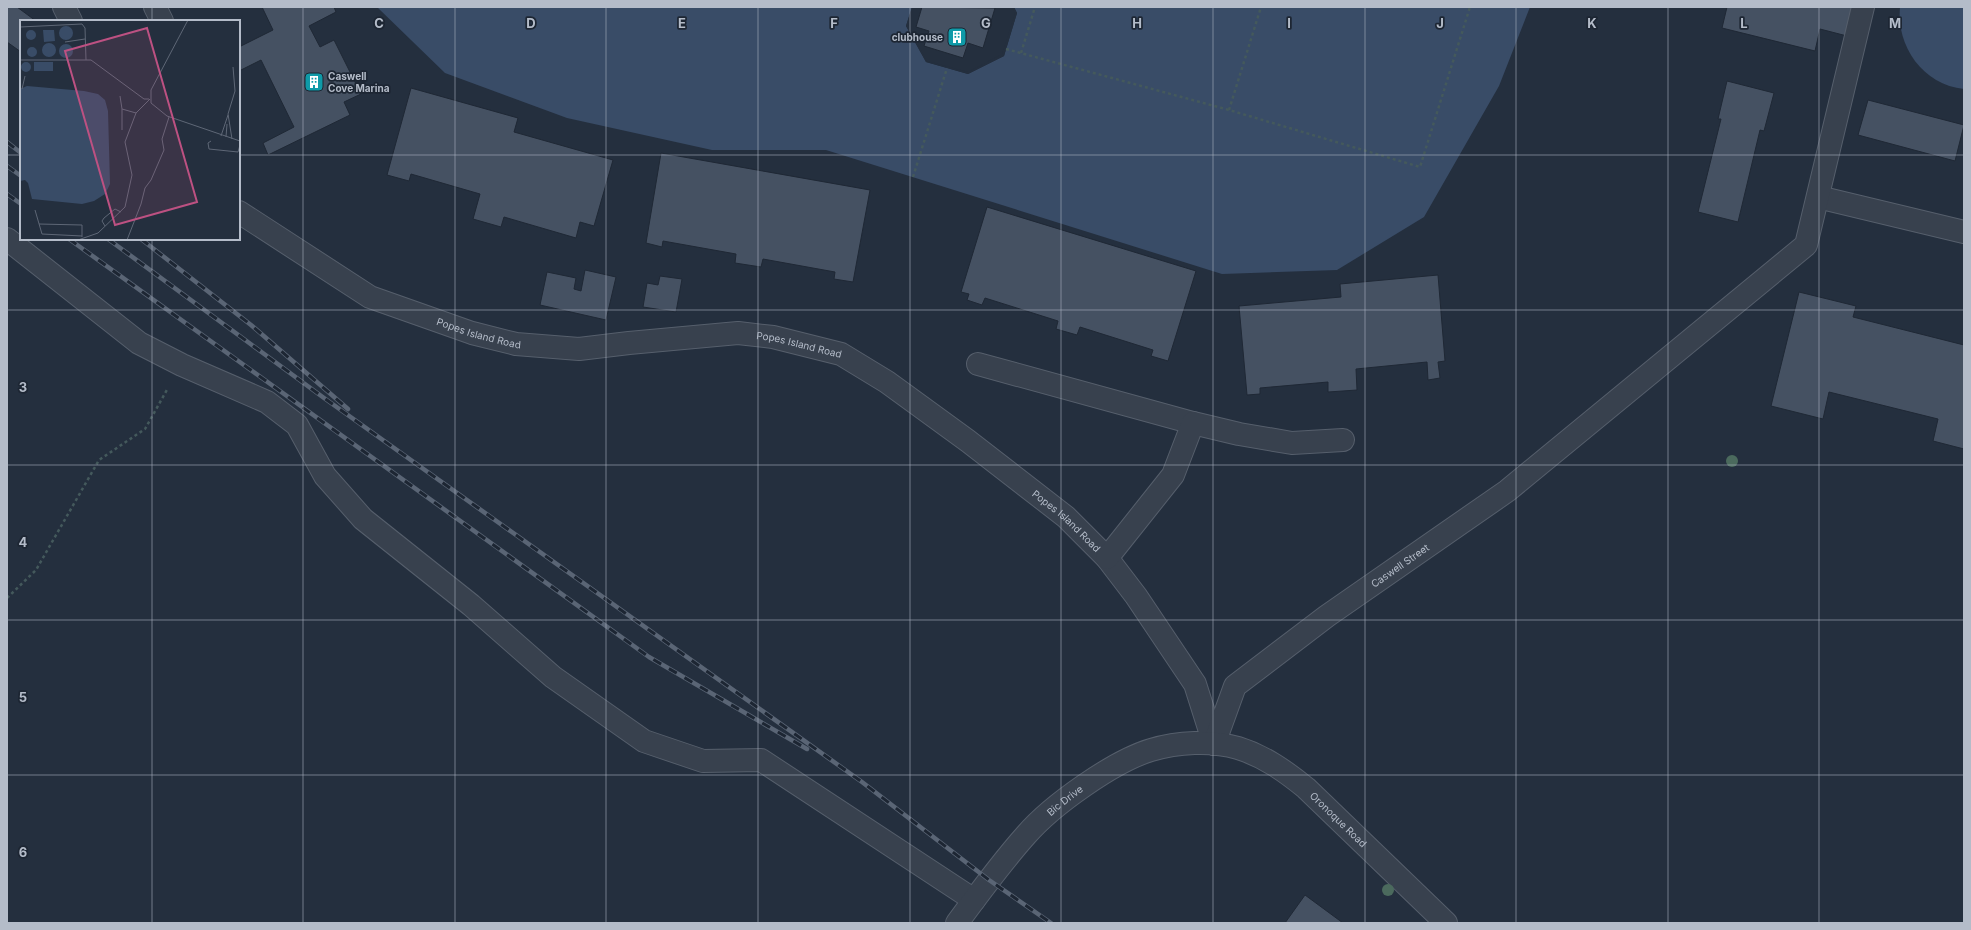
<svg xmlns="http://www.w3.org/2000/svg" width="1971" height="930" font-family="Inter,sans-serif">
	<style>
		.water { fill: #394c67 }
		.pier { fill: #242f3e }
		.building { fill: #455162; stroke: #1f2835 }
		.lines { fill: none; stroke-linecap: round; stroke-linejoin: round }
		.minor-casing { stroke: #565f6c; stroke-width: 24 }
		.path { stroke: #44595c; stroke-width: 2.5; stroke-dasharray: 3 3; stroke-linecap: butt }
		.minor { stroke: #38414e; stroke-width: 22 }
		.rail-casing { stroke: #5a6575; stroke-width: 4.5 }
		.rail { stroke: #1d2633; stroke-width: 3; stroke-dasharray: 9; stroke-linecap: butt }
		.tree { fill: #4b6a5d }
		.grid { fill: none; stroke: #b4bcc9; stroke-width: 1; stroke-opacity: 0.55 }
		.labels { text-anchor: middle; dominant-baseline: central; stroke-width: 3.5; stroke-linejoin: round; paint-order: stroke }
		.poi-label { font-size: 10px; font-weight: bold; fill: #b4bcc9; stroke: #1d2633; text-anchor: end }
		.street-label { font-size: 10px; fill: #b4bcc9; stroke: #1d2633 }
		.inset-road { fill: none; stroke: #5e6776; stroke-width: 1 }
		.view { fill: #bd5182; fill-opacity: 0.15; stroke: #bd5182; stroke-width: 2 }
		.inset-edge { fill: none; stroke: #b4bcc9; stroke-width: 2 }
		.grid-label { font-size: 13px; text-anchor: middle; font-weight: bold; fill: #b4bcc9; stroke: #1d2633; stroke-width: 3.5; stroke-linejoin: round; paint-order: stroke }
	</style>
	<rect width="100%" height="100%" fill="#242f3e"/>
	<g class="water">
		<polygon points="377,7 912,7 906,26 926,62 968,74 1004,56 1017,13 1014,7 1530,7 1499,86 1424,217 1337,270 1222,274 826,150 712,150 567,118 445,73"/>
		<path d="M1900,7H1964V89C1923,85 1896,46 1900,7Z"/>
	</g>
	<polygon class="pier" points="912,7 914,7 908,25 927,61 968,72 1002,54 1015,13 1012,7 1014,7 1017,13 1004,56 968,74 926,62 906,26"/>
	<g class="building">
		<polygon points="7,7 17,7 36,21 21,21 21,52 7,42"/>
		<polygon points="262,7 334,7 336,12 309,26 320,47 334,40 361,94 344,102 350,115 268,155 263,143 294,127 261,60 239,71 239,47 273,30"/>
		<polygon points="922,7 995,8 983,48 968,43 963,58 924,46 929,31 916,27"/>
		<polygon points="1727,7 1855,7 1847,36 1820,29 1815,51 1722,28"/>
		<polygon points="1727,81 1774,93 1764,131 1760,130 1738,222 1698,212 1721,119 1718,119"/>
		<polygon points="411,88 518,118 514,132 613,160 594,226 580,222 576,238 504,217 501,227 473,219 480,194 411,174 409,181 387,175"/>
		<polygon points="1868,100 1964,125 1955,161 1858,135"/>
		<polygon points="661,153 870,190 853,282 834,279 835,272 763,259 761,267 735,263 736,254 663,241 662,247 646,243"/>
		<polygon points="987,207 1196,271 1168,361 1151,356 1153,350 1080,327 1077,335 1056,329 1058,321 985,298 982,305 967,300 969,294 961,292"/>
		<polygon points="585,270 616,277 606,320 540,305 547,272 576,278 574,289 581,291"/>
		<polygon points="1438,275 1445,361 1438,362 1440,378 1428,380 1427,362 1356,369 1357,390 1328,392 1328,382 1260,388 1260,394 1247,395 1239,306 1341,297 1340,284"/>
		<polygon points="660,276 682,279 676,312 643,307 647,283 658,285"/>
		<polygon points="1799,292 1856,306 1853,317 1964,345 1964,449 1933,441 1938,419 1829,392 1823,419 1771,406"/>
		<polygon points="1305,895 1343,923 1285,923"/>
	</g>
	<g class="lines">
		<g class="minor-casing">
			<g id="minor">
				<polyline points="64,7 71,21"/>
				<polyline points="155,7 162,21"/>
				<polyline points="1818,197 1964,232"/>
				<path id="s1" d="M239,212L370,297L472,333L516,344L579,349L629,343L738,333L773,337L841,354L887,382L968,441L1066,517L1107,558L1136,596L1195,684L1214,744"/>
				<polyline points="7,239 139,343 182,365 267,402 297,425 325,476 363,519 471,605 553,677 644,741 703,761 761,760 974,900"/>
				<polyline points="978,364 1193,423"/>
				<polyline points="1107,558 1173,475 1193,423 1239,434 1292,443 1343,440"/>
				<path id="s2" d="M1214,744L1235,686L1327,616L1507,491L1806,245L1863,7"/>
				<path id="s3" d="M957,923C979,893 1001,863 1026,835C1052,805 1114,761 1151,750C1177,742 1212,740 1238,748C1264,756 1285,771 1306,788L1446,923"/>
			</g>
		</g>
		<g class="path">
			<polyline points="1006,49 1229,110 1420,167 1470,7"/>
			<polyline points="1021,53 1035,7"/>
			<polyline points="1229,110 1261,7"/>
			<polyline points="913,177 947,68"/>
			<polyline points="7,598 36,570 99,460 145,429 168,388"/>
		</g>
		<use href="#minor" class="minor"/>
		<g class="rail-casing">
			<g id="rail">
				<polyline points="7,142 21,153"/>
				<polyline points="7,166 21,176"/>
				<polyline points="7,194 21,204"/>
				<polyline points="69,239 649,657 807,749"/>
				<polyline points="108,239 324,398 862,782 989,880 1051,923"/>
				<polyline points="141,239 251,325 348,409"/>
			</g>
		</g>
		<use href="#rail" class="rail"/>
	</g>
	<g class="tree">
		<circle cx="1732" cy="461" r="6"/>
		<circle cx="1388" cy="890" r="6"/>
	</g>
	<path class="grid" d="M152,7V21M303,7V923M455,7V923M606,7V923M758,7V923M910,7V923M1061,7V923M1213,7V923M1365,7V923M1516,7V923M1668,7V923M1819,7V923M7,155H21M239,155H1964M152,239V923M7,310H1964M7,465H1964M7,620H1964M7,775H1964"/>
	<defs>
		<g id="building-square" transform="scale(1)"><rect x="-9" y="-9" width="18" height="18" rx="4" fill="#0f9aa8" stroke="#1d2633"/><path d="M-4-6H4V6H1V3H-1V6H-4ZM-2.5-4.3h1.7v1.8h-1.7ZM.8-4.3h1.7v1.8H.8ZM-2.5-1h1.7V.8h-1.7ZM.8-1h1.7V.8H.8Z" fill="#fff"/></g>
	</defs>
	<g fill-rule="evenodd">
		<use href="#building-square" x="957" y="37"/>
		<use href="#building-square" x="314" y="82"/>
	</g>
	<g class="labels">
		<g class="poi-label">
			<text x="943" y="37">clubhouse</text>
			<text x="328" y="76" text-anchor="start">Caswell<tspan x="328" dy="12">Cove Marina</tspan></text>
		</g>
		<g class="street-label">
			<text stroke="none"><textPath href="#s1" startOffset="271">Popes Island Road</textPath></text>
			<text stroke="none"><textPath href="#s1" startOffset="595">Popes Island Road</textPath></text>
			<text stroke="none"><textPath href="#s1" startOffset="919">Popes Island Road</textPath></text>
			<text stroke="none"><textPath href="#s2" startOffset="266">Caswell Street</textPath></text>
			<text stroke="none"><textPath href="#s3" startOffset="164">Bic Drive</textPath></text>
			<text stroke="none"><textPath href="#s3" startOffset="477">Oronoque Road</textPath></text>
		</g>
	</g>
	<g transform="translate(20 20)">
		<rect width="220" height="220" fill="#242f3e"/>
		<path d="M39 13a7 7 0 1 1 14 0a7 7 0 1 1-14 0ZM6 15a5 5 0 1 1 10 0a5 5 0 1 1-10 0ZM23,10H34L35,21L24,22ZM22 30a7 7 0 1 1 14 0a7 7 0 1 1-14 0ZM39 31a7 7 0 1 1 14 0a7 7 0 1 1-14 0ZM7 32a5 5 0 1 1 10 0a5 5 0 1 1-10 0ZM1 47a5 5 0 1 1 10 0a5 5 0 1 1-10 0ZM14,42H33V51H14ZM7,66L64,71L78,74L85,80L88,91L90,164L85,174L74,181L62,184L12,179L8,163L5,160L0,161V69Z" fill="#394c67"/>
		<path class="inset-road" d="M168,0L131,70V83L147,96L220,121M0,7L62,4L65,8L66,40M45,22L65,19M0,40H71L124,79H129M2,69L5,56M100,76L102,89L116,93M102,89V110M201,116L208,95M206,117L207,104M212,119L208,94L215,71L213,47M191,121L188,123L189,129L218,132L220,125M15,190L22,214L62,216M19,204L62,205V217M85,206L82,201L84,198L95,189L101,192M58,220L78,213L105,187L112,155L105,122L116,93L130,79M107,220L121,184L125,168L131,160L144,130L142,119L149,97"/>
		<path class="view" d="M127,8L177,182L95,205L45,31Z"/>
		<rect width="220" height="220" class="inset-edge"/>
	</g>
	<g class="grid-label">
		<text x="379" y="28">C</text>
		<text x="531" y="28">D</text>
		<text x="682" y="28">E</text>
		<text x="834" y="28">F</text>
		<text x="986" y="28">G</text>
		<text x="1137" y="28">H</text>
		<text x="1289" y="28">I</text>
		<text x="1440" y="28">J</text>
		<text x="1592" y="28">K</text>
		<text x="1744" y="28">L</text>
		<text x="1895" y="28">M</text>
		<text x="23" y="392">3</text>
		<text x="23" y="547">4</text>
		<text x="23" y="702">5</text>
		<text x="23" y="857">6</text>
	</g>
	<rect width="1971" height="930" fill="none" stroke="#b4bcc9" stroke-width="16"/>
</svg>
